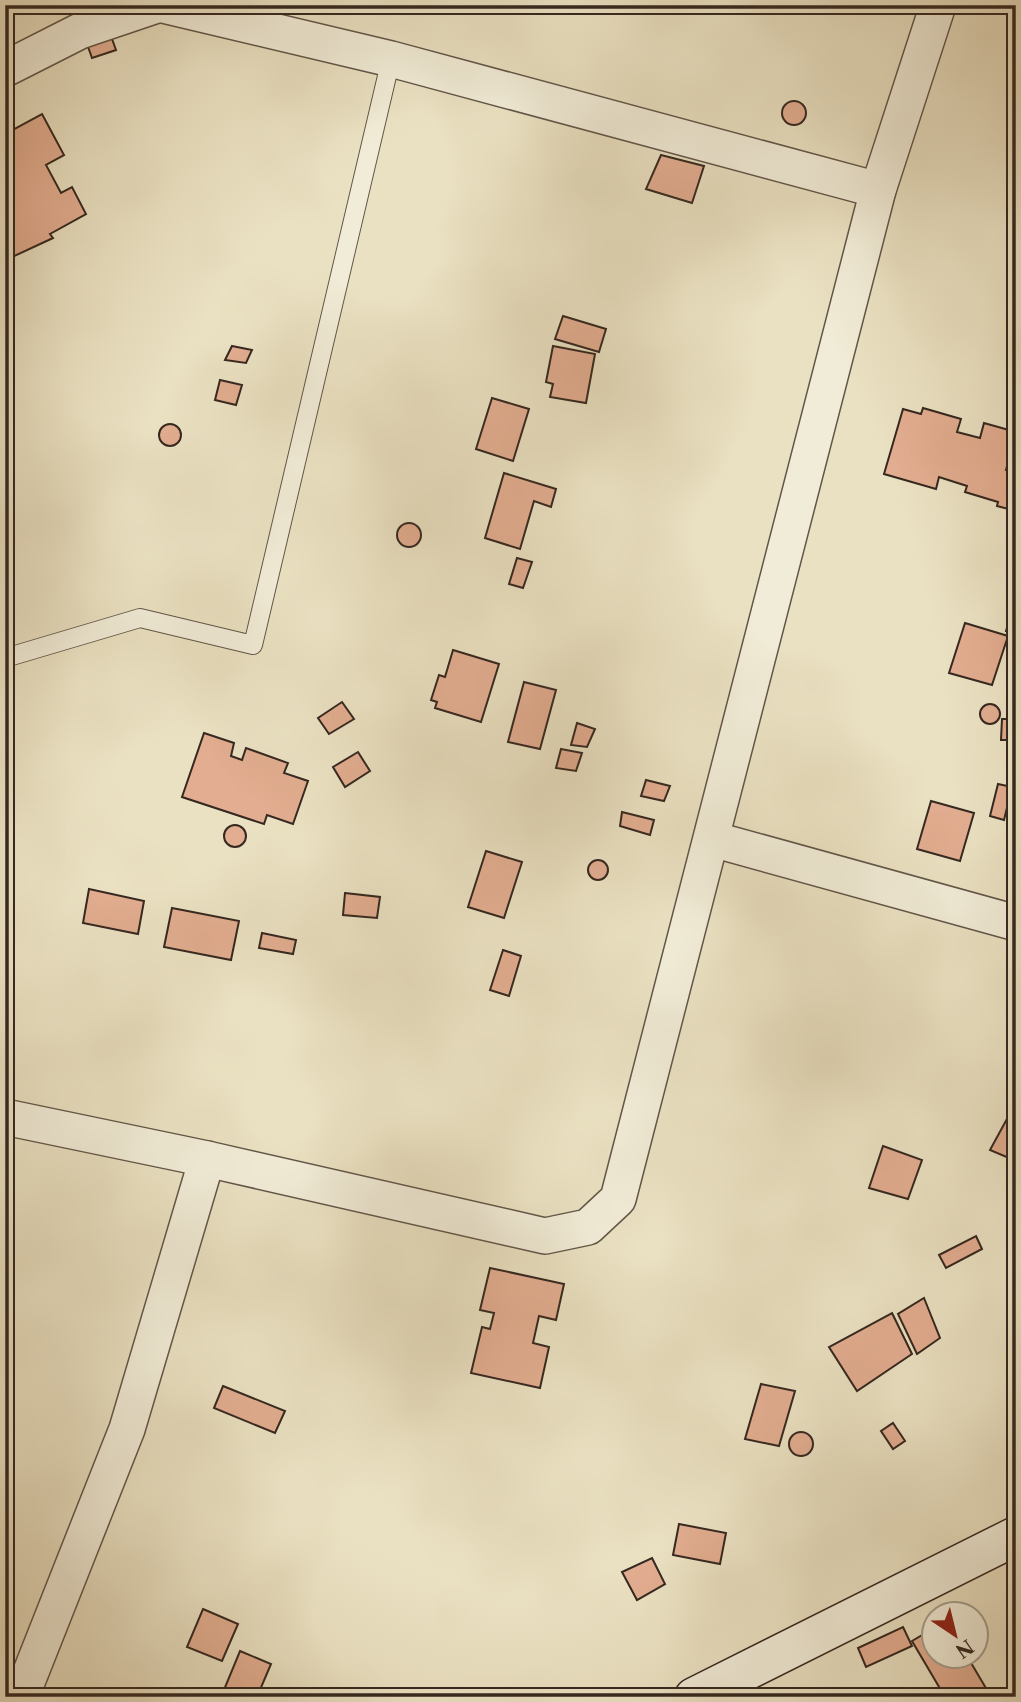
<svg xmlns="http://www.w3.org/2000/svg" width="1021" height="1702" font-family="'Libre Caslon Text',serif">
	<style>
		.building { fill: #e2ad90; stroke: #352820; stroke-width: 2 }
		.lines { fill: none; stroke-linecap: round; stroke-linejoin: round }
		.lane-casing { stroke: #625648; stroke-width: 20 }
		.street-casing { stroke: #625648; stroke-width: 38 }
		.secondary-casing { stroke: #352820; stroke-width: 41 }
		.lane { stroke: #f1ecd7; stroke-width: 18 }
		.street { stroke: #f1ecd7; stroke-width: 35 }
		.secondary { stroke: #f1ecd7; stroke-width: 38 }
	</style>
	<rect width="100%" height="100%" fill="#eae1c2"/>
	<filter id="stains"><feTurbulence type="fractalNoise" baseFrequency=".00286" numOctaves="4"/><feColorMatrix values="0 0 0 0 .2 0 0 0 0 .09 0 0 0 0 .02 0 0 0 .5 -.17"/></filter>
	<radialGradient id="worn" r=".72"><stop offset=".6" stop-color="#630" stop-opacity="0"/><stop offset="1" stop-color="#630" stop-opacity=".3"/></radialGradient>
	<g class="building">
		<polygon points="111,36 116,50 92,58 87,44"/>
		<circle cx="794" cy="113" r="12"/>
		<polygon points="42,114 64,155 46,165 61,193 72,187 86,214 50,234 53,238 10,258 5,250 5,226 9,224 5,217 5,134"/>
		<polygon points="661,155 704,166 692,203 646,189"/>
		<polygon points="563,316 606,329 599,352 555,339"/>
		<polygon points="232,346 252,350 246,363 225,360"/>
		<polygon points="553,346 595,354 586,403 550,397 553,384 546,382"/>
		<polygon points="220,380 242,385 236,405 215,400"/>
		<polygon points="492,398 529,409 513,461 476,449"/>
		<polygon points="923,408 961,419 957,432 980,438 984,423 1016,432 1006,470 1010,471 1016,453 1016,511 997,506 998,502 965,492 967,486 939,477 936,489 884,474 903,409 921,414"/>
		<circle cx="170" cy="435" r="11"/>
		<polygon points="504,473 556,489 551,507 534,501 520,549 485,538"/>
		<circle cx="409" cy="535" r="12"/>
		<polygon points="517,558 532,562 523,588 509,584"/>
		<polygon points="1016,598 1016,634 1006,631"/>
		<polygon points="965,623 1008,636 992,685 949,673"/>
		<polygon points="453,650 499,664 481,722 435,708 437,702 431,700 439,675 445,677"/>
		<polygon points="524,682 556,690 540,749 508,742"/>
		<polygon points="342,702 354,719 329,734 318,718"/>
		<circle cx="990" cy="714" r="10"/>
		<polygon points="1002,719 1016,719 1015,740 1001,740"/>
		<polygon points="577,723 595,729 587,747 571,745"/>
		<polygon points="204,733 234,743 231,756 242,760 246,748 288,763 284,773 308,781 293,824 267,815 264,824 182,797"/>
		<polygon points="1016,747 1016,775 1009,774"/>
		<polygon points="561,749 582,753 576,771 556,768"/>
		<polygon points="358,752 370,771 345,787 333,767"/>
		<polygon points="646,780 670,786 664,801 641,796"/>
		<polygon points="998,784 1012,787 1004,820 990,816"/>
		<polygon points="931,801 974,813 960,861 917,849"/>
		<polygon points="622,812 654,820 650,835 620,826"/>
		<circle cx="235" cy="836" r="11"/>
		<polygon points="486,851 522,862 504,918 468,907"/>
		<circle cx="598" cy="870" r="10"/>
		<polygon points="89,889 144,901 138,934 83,923"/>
		<polygon points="345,893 380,897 377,918 343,915"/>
		<polygon points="172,908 239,921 231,960 164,947"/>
		<polygon points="262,933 296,940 293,954 259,948"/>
		<polygon points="503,950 521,956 509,996 490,990"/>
		<polygon points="1008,1117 1016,1120 1016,1161 990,1150"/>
		<polygon points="883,1146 922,1160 908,1199 869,1188"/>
		<polygon points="976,1236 982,1249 946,1268 939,1255"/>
		<polygon points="490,1268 564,1284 556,1320 539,1316 533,1343 549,1347 540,1388 471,1373 482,1327 490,1329 494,1313 480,1310"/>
		<polygon points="924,1298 940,1338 917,1354 898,1314"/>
		<polygon points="892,1313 912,1354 857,1391 829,1347"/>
		<polygon points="761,1384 795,1391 779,1446 745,1439"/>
		<polygon points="223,1386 285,1411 275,1433 214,1408"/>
		<polygon points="893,1423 905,1441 893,1449 881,1431"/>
		<circle cx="801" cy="1444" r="12"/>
		<polygon points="679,1524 726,1533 720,1564 673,1555"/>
		<polygon points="652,1558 665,1584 637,1600 622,1572"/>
		<polygon points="203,1609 238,1624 222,1661 187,1647"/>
		<polygon points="903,1627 912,1646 866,1667 858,1648"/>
		<polygon points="934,1628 934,1656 967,1656 987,1690 976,1697 945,1697 912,1641"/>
		<polygon points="240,1651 271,1664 257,1697 221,1697"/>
	</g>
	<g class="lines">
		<g class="lane-casing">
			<polyline id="lane" points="5,658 140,618 253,645 391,59"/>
		</g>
		<g class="street-casing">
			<g id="street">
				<polyline points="163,5 391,59 878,190"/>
				<polyline points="5,69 80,31 157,5"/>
				<polyline points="712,839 1016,923"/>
				<polyline points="5,1117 207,1159 545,1236 588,1227 618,1199 878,190 938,5"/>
				<polyline points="21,1697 127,1429 207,1159"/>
			</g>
		</g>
		<g class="secondary-casing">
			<polyline id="secondary" points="694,1697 1016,1536"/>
		</g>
		<use href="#lane" class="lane"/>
		<use href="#street" class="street"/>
		<use href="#secondary" class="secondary"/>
	</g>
	<rect width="1021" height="1702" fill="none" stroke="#eae1c2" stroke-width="28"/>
	<rect x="7" y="7" width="1007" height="1688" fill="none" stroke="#352820" stroke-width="3.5"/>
	<rect x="14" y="14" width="993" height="1674" fill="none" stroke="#352820" stroke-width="2"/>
	<g transform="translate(955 1635) rotate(145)"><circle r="33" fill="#f1ecd7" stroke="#a69e8e" stroke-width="2"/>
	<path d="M0-5L12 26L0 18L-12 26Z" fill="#8f2418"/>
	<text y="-10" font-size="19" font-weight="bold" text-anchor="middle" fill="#352820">N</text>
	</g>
	<rect width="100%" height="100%" filter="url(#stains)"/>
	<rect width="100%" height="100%" fill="url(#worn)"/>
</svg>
